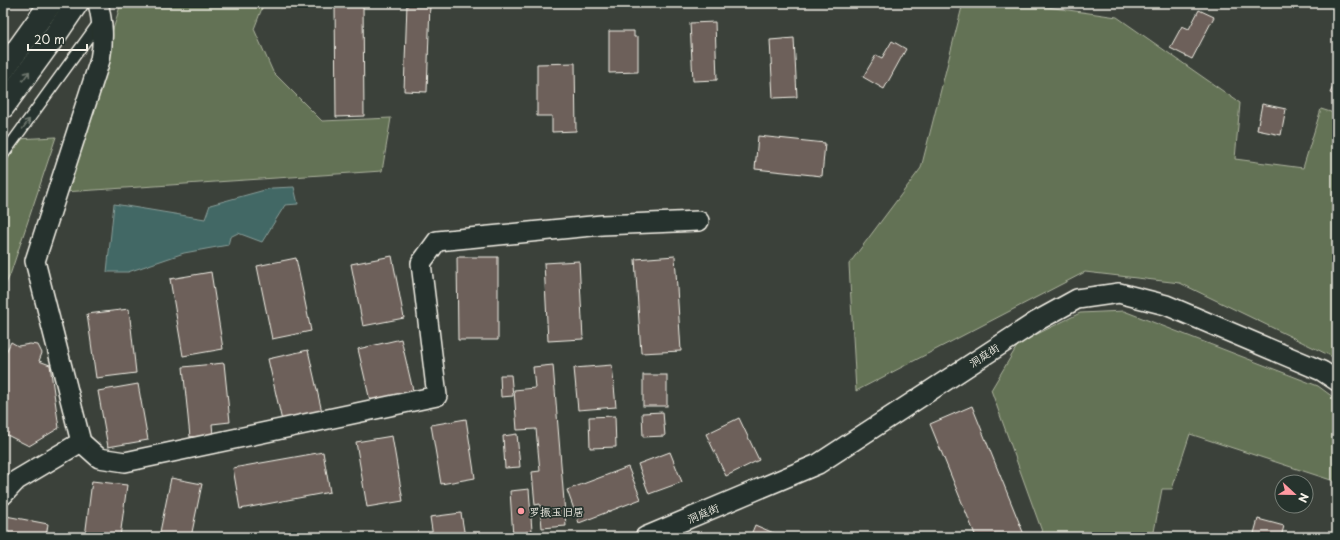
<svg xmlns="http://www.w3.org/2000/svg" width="1340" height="540" font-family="'Playpen Sans','LXGW WenKai TC',sans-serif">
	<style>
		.green { fill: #637254; stroke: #acb29e }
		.water { fill: #426765; stroke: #899e99 }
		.building { fill: #6d615a; stroke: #f4f1e8 }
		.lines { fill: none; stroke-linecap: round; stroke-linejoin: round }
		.lane-casing { stroke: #f4f1e8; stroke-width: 13 }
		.street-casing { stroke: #f4f1e8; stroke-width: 22 }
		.highway-casing { stroke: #f4f1e8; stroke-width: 25 }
		.lane { stroke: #26332d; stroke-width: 10 }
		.street { stroke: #26332d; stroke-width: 19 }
		.highway { stroke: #26332d; stroke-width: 22 }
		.oneway { stroke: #6e766e }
		.poi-dot { fill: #ff9aa2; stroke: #26332d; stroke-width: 1.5 }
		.labels { text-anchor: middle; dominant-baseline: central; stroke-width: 3.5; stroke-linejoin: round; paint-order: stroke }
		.street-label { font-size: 11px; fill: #f4f1e8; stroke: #26332d }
		.poi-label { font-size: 11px; fill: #f4f1e8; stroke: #26332d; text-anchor: start }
	</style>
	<rect width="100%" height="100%" fill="#3b413a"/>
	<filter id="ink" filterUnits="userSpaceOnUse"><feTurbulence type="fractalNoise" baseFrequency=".025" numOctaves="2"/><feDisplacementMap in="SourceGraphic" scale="8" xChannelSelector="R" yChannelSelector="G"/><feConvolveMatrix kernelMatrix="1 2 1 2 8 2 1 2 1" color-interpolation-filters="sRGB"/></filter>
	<g filter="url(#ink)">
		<g class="green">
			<polygon points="121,3 264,3 254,29 273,72 322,121 391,118 382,171 64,192"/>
			<polygon points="963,3 1019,3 1117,17 1240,103 1235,159 1303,168 1321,109 1337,114 1337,359 1180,283 1085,272 856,391 849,264 921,168"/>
			<polygon points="56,137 10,275 3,290 3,159 17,139"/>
			<polygon points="1124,311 1318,386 1337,400 1337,482 1190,434 1172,489 1162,489 1153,537 1044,537 991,390 1019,343 1080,313"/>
		</g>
		<polygon class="water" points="294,187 298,204 285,205 262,242 238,233 230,237 228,245 184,253 128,272 107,272 114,204 205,219 210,205 272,188"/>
		<g class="building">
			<polygon points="335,3 363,3 364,116 336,117"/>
			<polygon points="407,3 430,3 427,92 404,91"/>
			<polygon points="1199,10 1214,17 1192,59 1170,48 1182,26 1189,29"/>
			<polygon points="715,22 717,80 693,81 690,23"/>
			<polygon points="609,31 634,31 634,37 638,37 638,72 609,73"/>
			<polygon points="794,38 797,97 773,98 770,40"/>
			<polygon points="892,41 906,49 884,89 863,77 876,55 882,58"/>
			<polygon points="575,63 576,131 552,132 552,116 537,116 537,64"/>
			<polygon points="1337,78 1337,96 1330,93"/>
			<polygon points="1262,104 1286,109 1281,135 1257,130"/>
			<polygon points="758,136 825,143 822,176 755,169"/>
			<polygon points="392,256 404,318 363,326 351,264"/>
			<polygon points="675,256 681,351 641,353 635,259"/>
			<polygon points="457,257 498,257 498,340 458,340"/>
			<polygon points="296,258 311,331 272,339 257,266"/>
			<polygon points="579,261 583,339 548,341 544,263"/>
			<polygon points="211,272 223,349 183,356 170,279"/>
			<polygon points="129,309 136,373 96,378 87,314"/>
			<polygon points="401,339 414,395 371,405 358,349"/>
			<polygon points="11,342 18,346 30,344 38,345 42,353 39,361 50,365 59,428 29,446 3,433 3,358"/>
			<polygon points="308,350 322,412 282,421 268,359"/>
			<polygon points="224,363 230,422 212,424 213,435 190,437 183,367"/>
			<polygon points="553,365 566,526 542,528 540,504 535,505 532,472 540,471 536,429 517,430 514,390 535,388 533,367"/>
			<polygon points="612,365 616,407 578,410 574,368"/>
			<polygon points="500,375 511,375 513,396 501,397"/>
			<rect x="643" y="375" width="24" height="31"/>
			<polygon points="138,384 148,440 108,447 98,391"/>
			<polygon points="972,406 1025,537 976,537 930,424"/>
			<polygon points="663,412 665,436 643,437 642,413"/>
			<polygon points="615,416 616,447 590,448 589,417"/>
			<polygon points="739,418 759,460 726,476 706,434"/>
			<polygon points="466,419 475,478 441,484 431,425"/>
			<polygon points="517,434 520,467 505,468 503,436"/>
			<polygon points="392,436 403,501 367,507 356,442"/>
			<polygon points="323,452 330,492 240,509 233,468"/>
			<polygon points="670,452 682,482 649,494 638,464"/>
			<polygon points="628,467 641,499 579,523 567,490"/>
			<polygon points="171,478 202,484 191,537 159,537"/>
			<polygon points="92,481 127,485 120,537 85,537"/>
			<polygon points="529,489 532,531 526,532 527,537 513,537 510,491"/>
			<polygon points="461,513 465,537 433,537 430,517"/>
			<polygon points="6,516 48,524 46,537 3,537"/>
			<polygon points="1258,519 1284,526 1281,537 1253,537"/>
			<polygon points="755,525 776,534 775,537 750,537"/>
		</g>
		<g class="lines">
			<g class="lane-casing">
				<polyline id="lane" points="3,155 100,21"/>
			</g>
			<g class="street-casing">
				<g id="street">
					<path d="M98,3C103,24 104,39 100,60L35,261L81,442L99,458L125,462L437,396L421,263L437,241L602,225L699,221"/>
					<polyline points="3,495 17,480 81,442"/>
					<polyline points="645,537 818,464 1037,321 1077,299 1119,293 1166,305 1322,371 1337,381"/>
				</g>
			</g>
			<g class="highway-casing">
				<g id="highway">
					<polyline points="3,70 51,3"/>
					<polyline points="3,107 56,34 77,3"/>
				</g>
			</g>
			<use href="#lane" class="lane"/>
			<use href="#street" class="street"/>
			<use href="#highway" class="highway"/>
		</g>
		<defs><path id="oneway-shaft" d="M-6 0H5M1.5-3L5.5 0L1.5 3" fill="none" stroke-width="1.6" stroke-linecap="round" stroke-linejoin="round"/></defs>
		<g class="oneway">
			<use href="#oneway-shaft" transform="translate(26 76) rotate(-54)"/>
			<use href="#oneway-shaft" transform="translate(26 124) rotate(-54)"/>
		</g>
	</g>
	<circle class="poi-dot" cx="521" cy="511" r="4"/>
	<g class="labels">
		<g class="street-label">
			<text transform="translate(984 355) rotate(-33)">洞庭街</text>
			<text transform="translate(703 513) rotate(-23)">洞庭街</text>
		</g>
		<g class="poi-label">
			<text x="529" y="511">罗振玉旧居</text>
		</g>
	</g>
	<rect width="1340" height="540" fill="none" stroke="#26332d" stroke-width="16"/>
	<rect x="8" y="8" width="1324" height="524" fill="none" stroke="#f4f1e8" stroke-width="1.5" filter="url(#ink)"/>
	<g transform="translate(1294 494) rotate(112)"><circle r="19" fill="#26332d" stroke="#787f78"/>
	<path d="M0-3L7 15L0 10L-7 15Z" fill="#ff9aa2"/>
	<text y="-6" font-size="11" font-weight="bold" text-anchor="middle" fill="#f4f1e8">N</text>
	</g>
	<path d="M28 44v6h59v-6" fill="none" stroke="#f4f1e8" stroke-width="2"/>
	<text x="34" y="44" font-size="12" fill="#f4f1e8" stroke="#26332d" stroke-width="3" paint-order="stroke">20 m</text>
</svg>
